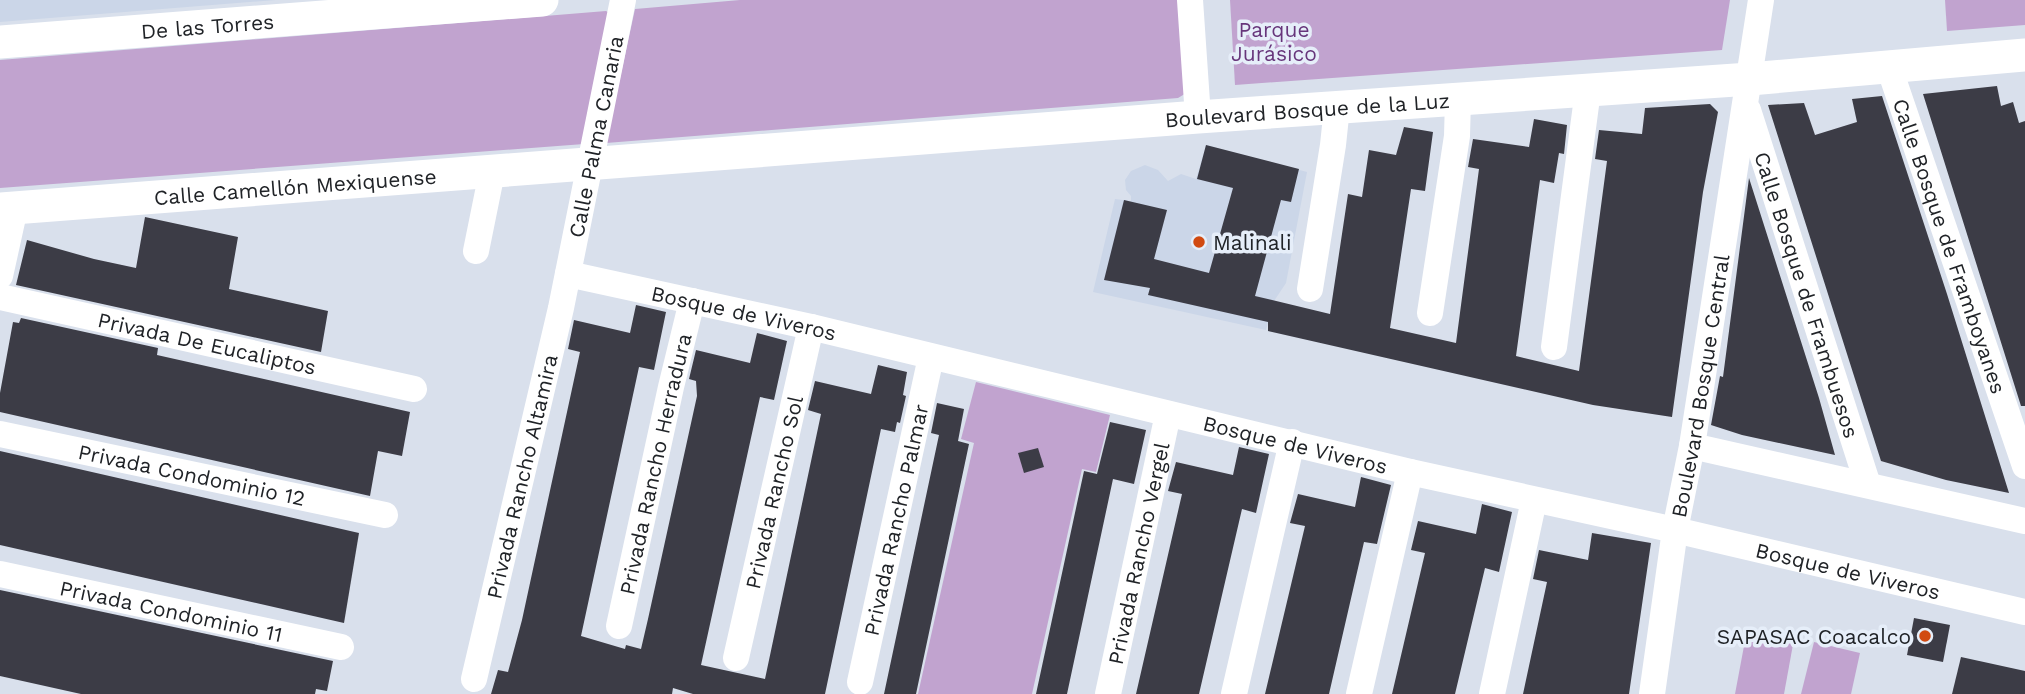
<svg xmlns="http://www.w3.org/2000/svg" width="2025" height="694" font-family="'Work Sans',sans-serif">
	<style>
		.built { fill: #cbd6e8 }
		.green { fill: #c1a3cf }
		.building { fill: #3c3c46 }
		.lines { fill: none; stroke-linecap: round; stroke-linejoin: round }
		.minor { stroke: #fff; stroke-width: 26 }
		.major { stroke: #fff; stroke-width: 33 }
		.poi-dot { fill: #d14a11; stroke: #e6eef9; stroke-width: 2.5 }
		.labels { text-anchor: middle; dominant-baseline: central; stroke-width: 7; stroke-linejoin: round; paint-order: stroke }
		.street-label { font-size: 21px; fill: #202327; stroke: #e6eef9 }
		.park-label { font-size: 21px; fill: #67367b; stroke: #e6eef9 }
		.poi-label { font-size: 21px; fill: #202327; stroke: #e6eef9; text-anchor: start }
	</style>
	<rect width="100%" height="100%" fill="#d9e0ec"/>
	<g class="built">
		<polygon points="0,0 276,0 0,22"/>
		<polygon points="1206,145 1307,172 1286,283 1274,301 1266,330 1093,292 1115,199 1131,201 1131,196 1126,190 1125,180 1131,171 1145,165 1158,170 1168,181 1181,174 1196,179"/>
	</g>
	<g class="green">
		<polygon points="740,0 1180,0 1188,92 1178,98 606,143 635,9"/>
		<polygon points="1230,0 1730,0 1722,50 1235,85"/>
		<polygon points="1945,0 2025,0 2025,25 1947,31"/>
		<polygon points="606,11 611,14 584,144 0,188 0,60"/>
		<polygon points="976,382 1110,415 1096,472 1082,469 1032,694 918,694 974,443 961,439"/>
		<polygon points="1747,630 1794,639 1784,694 1735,694"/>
		<polygon points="1814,642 1860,653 1851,694 1801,694"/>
	</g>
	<g class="building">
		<polygon points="1997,86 2001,106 2013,102 2019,123 2025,121 2025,406 2021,406 1923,94"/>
		<polygon points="1882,96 1947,294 2009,493 1946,480 1881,461 1768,105 1804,103 1815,135 1857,122 1852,99"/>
		<polygon points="1710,104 1718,112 1703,192 1672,417 1593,405 1268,331 1268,322 1148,295 1150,288 1104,280 1124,200 1167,210 1154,259 1209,273 1233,188 1197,179 1206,145 1299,169 1291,202 1281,200 1255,296 1330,314 1348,194 1362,197 1369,150 1396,155 1404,127 1433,132 1425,191 1411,189 1390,328 1456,343 1479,169 1468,167 1473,139 1529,147 1534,119 1567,125 1564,154 1559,153 1554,183 1540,180 1516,356 1579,371 1607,161 1595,159 1599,130 1642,134 1645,108"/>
		<polygon points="1749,178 1819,398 1835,455 1742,435 1711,425 1720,376 1723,377"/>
		<polygon points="145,217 238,237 229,289 328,311 321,352 16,285 27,240 94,259 136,268"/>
		<polygon points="636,305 666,312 654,370 639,367 581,636 625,649 626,645 641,649 648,619 697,396 696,381 689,379 696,350 750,363 757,333 787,341 774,400 760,397 701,665 765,679 821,414 808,410 815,381 871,394 878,365 907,372 903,395 906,396 900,423 897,422 895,432 881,429 825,694 693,694 673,688 672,694 491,694 498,670 508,672 522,620 580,352 568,349 574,320 630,333"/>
		<polygon points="21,318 158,348 157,355 410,412 402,456 378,451 370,496 0,412 0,393 13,322 19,323"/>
		<polygon points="937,403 964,409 958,441 969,444 916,694 884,694 939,435 931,433"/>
		<polygon points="1110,422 1146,430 1134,484 1113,479 1067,694 1036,694 1084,471 1097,474"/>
		<polygon points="1239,447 1269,454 1256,513 1242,509 1199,694 1136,694 1182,494 1168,491 1176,462 1233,475"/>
		<polygon points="1038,448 1044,467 1024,473 1018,453"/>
		<polygon points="0,451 359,533 344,623 0,545"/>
		<polygon points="1361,477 1391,485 1377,544 1364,542 1329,694 1265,694 1305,526 1290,523 1298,494 1355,507"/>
		<polygon points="1482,504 1512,512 1499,572 1485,568 1455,694 1392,694 1425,553 1411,550 1418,521 1476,534"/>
		<polygon points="1592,533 1651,543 1629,694 1523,694 1547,582 1533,579 1539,550 1588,560"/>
		<polygon points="0,590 333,661 327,691 316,689 315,694 81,694 0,676"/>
		<polygon points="1914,618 1950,625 1943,662 1907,655"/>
		<polygon points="1961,657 2025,671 2025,694 1952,694"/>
	</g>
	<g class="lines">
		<g class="minor">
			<polyline points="1190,0 1198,117"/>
			<path id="s1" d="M1889,67L2025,466"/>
			<path id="s2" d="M1748,110L1868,485"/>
			<polyline points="476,251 492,172"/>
			<path id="s3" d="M568,274L811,327L1410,472L1675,530L2025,612"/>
			<polyline points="0,276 15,208"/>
			<polyline points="1310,289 1333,145 1337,107"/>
			<path id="s4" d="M0,297L414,389"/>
			<polyline points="1430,313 1457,136 1458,99"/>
			<polyline points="1554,347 1588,90"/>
			<path id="s5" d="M0,434L385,515"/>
			<polyline points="1692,446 2025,521"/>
			<path id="s6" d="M0,574L341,647"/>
			<path id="s7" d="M619,626L671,387L692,301"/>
			<path id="s8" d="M736,658L811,327"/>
			<path id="s9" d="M474,679L561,308L623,0"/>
			<path id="s10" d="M860,682L931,357"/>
			<path id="s11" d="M1108,694L1168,414"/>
			<polyline points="1234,694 1292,442"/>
			<polyline points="1359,694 1410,472"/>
			<polyline points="1492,694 1534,500"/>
			<path id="s12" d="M1652,694L1675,530L1692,446L1761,0"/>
		</g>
		<g class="major">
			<path id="s13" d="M0,42L542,0"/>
			<path id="s14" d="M0,209L1198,117L1750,79L2025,55"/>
		</g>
	</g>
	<g class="poi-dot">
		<circle cx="1199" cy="242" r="7"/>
		<circle cx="1925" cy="636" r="7"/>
	</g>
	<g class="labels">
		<g class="street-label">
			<text stroke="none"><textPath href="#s13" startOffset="208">De las Torres</textPath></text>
			<text stroke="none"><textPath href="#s14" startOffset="1311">Boulevard Bosque de la Luz</textPath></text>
			<text stroke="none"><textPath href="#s9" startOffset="556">Calle Palma Canaria</textPath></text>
			<text stroke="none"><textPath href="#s14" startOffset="296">Calle Camellón Mexiquense</textPath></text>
			<text stroke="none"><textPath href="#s1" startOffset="189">Calle Bosque de Framboyanes</textPath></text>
			<text stroke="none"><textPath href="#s2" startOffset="194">Calle Bosque de Frambuesos</textPath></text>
			<text stroke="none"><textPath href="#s3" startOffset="180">Bosque de Viveros</textPath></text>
			<text stroke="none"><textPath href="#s4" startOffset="212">Privada De Eucaliptos</textPath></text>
			<text stroke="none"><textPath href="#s12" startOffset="312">Boulevard Bosque Central</textPath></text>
			<text stroke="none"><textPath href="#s3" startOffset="747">Bosque de Viveros</textPath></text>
			<text stroke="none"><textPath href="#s7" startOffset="166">Privada Rancho Herradura</textPath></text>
			<text stroke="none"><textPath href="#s5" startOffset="196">Privada Condominio 12</textPath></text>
			<text stroke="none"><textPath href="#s9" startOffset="208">Privada Rancho Altamira</textPath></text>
			<text stroke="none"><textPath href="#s8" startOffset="170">Privada Rancho Sol</textPath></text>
			<text stroke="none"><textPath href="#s10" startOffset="166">Privada Rancho Palmar</textPath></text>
			<text stroke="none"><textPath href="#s11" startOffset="144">Privada Rancho Vergel</textPath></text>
			<text stroke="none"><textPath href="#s3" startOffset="1314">Bosque de Viveros</textPath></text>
			<text stroke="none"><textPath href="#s6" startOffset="175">Privada Condominio 11</textPath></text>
		</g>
		<g class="park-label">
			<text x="1274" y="29">Parque<tspan x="1274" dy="24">Jurásico</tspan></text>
		</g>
		<g class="poi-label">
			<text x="1213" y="242">Malinali</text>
			<text x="1911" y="636" text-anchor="end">SAPASAC Coacalco</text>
		</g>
	</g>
</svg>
